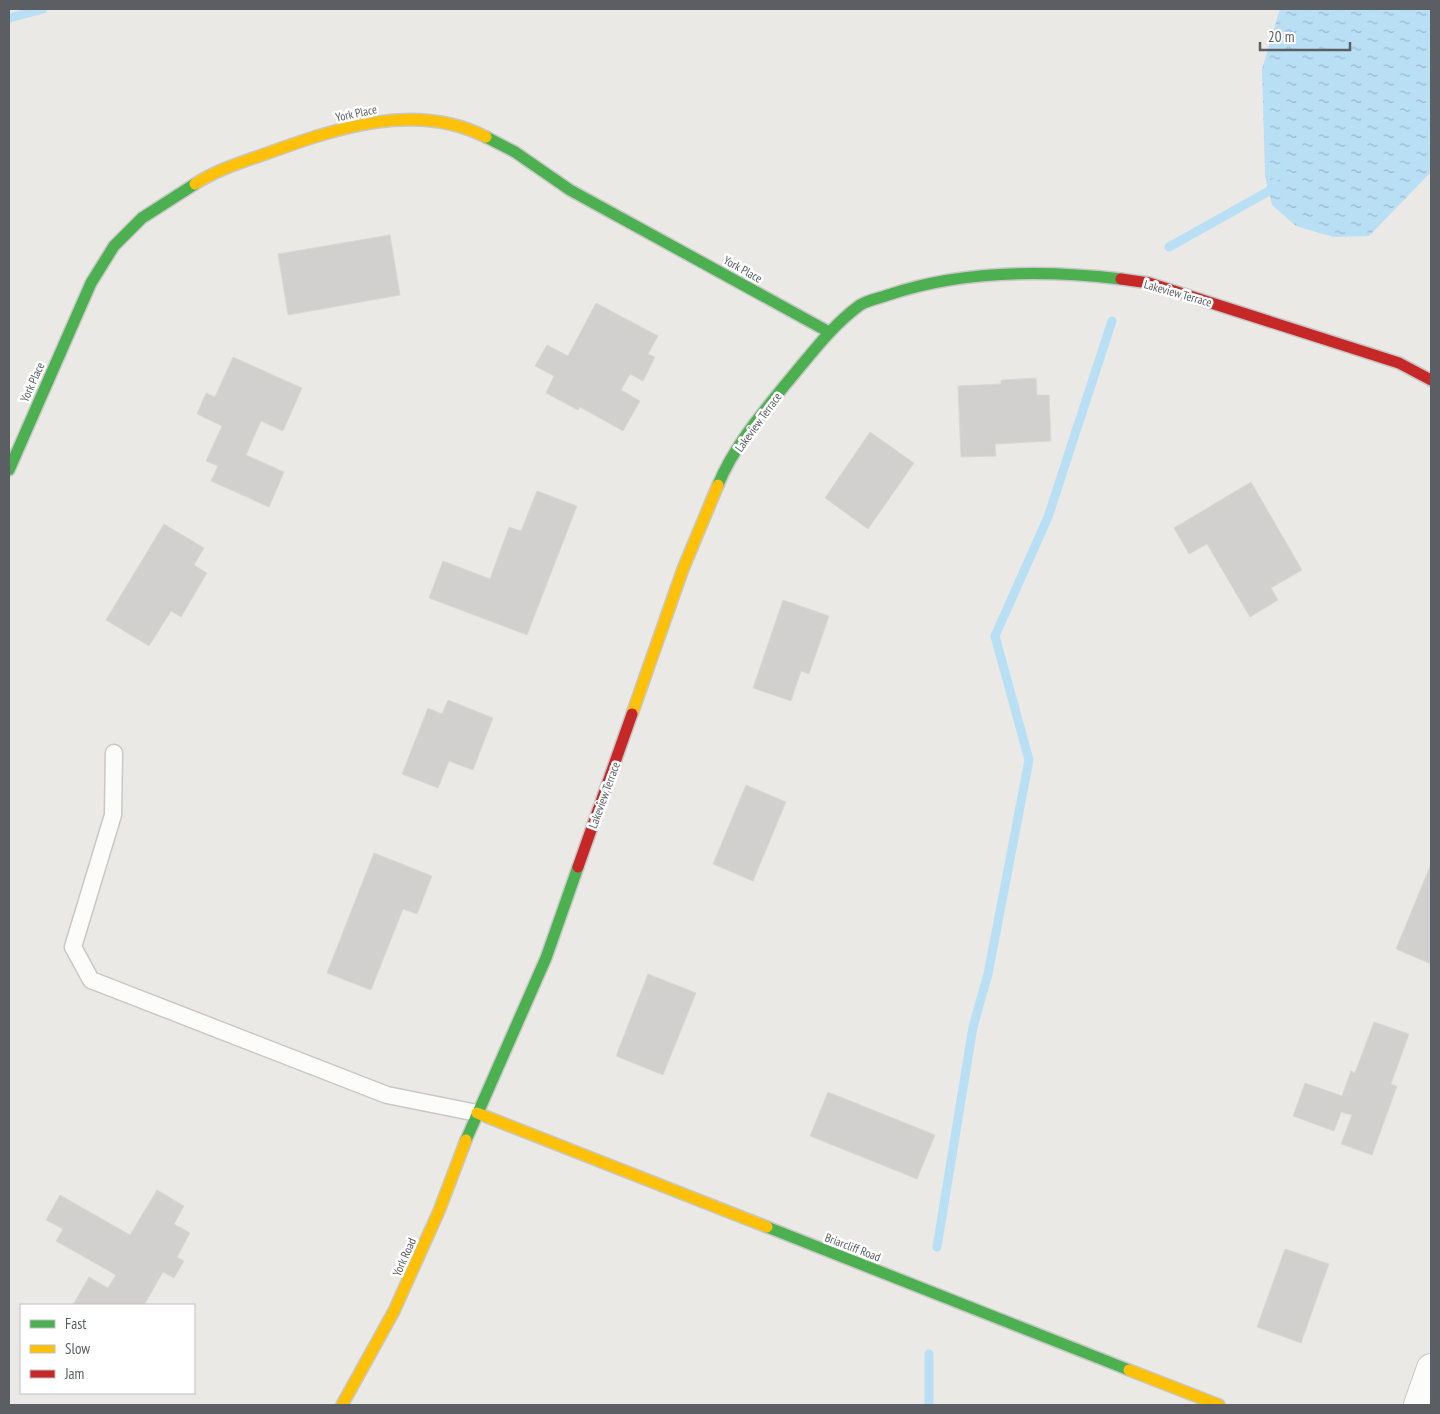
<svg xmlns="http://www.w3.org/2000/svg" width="1440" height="1414" font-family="'PT Sans Narrow',sans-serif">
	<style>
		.water { fill: url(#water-ripples) }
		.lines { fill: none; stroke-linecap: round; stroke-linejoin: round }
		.stream { stroke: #b9dff5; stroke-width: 9 }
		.building { fill: #d1d0ce; stroke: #dad8d4 }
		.lane-casing { stroke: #c7c8c7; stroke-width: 19 }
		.street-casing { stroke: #c7c8c7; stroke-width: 30 }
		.fast-casing { stroke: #c7c8c7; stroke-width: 14 }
		.slow-casing { stroke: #c7c8c7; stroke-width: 14 }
		.jam-casing { stroke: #c7c8c7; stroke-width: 14 }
		.lane { stroke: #fcfcfb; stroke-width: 16 }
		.street { stroke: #fcfcfb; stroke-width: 28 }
		.fast { stroke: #4caf50; stroke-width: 11 }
		.slow { stroke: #ffc107; stroke-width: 11 }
		.jam { stroke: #c62828; stroke-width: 11 }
		.labels { text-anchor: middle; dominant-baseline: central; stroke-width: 5; stroke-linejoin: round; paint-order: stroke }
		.street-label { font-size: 12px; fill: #5b5f63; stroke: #fff }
	</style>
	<defs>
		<pattern id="water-ripples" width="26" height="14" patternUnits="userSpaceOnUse" patternTransform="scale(1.25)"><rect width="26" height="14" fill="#b9dff5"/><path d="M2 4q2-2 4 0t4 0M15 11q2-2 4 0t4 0" fill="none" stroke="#99b8ca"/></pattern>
	</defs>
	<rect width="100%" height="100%" fill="#ebe9e5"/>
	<polygon class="water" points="1280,9 1431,9 1431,172 1369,236 1333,237 1296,226 1272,205 1265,176 1262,69"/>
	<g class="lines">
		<g class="stream">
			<polyline points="9,18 43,9"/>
			<polyline points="1169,247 1269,191 1274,183"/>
			<polyline points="937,1247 973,1027 988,974 1029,760 995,636 1048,517 1112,321"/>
			<polyline points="929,1405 929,1354"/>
		</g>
	</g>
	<g class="building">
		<polygon points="390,235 400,295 288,315 278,254"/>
		<polygon points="596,303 658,336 648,354 655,357 643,381 630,374 621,390 640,401 623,431 580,407 578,410 546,393 554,376 535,366 547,345 568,356"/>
		<polygon points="233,357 302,388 283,431 261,421 246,455 284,472 269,507 211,481 218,466 206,461 222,426 197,414 206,393 215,397"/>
		<polygon points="1036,378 1037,395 1049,395 1051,441 995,444 996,456 961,457 958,386 1001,384 1001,380"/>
		<polygon points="870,432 914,463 868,529 825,498"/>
		<polygon points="1251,482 1302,570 1271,588 1278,600 1250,617 1207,544 1189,554 1174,528"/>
		<polygon points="537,491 577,506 527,635 429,598 443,561 490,579 509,527 521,531"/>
		<polygon points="164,524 204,548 194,565 207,573 181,617 171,611 149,646 106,620"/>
		<polygon points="783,600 829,616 809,674 801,671 791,701 753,688"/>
		<polygon points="448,700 493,718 473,770 449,761 438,788 402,774 428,708 442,714"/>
		<polygon points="746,785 786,802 753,881 713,864"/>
		<polygon points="374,853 432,876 417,914 403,909 371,990 327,973"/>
		<polygon points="1431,864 1431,964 1396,949"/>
		<polygon points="648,974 696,993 663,1075 616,1056"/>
		<polygon points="1374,1022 1409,1034 1391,1084 1397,1086 1372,1155 1341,1144 1352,1115 1341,1112 1334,1131 1293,1116 1305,1083 1342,1096 1351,1071 1355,1073"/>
		<polygon points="828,1092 935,1135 917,1179 810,1136"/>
		<polygon points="157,1190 184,1206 174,1224 190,1233 177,1257 184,1261 174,1278 163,1272 144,1305 73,1305 89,1277 108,1288 116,1275 56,1241 63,1229 46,1220 60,1195 130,1235"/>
		<polygon points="1285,1249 1329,1264 1301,1343 1257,1327"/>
	</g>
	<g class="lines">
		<g class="lane-casing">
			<polyline id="lane" points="114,753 113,815 73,947 91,980 387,1095 477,1113"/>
		</g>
		<g class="street-casing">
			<polyline id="street" points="1418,1405 1431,1368"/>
		</g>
		<g class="fast-casing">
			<g id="fast">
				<polyline points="486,137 515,152 570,190 829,332"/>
				<polyline points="9,470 91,283 114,246 142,218 195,184"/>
				<path d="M718,485C733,448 760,416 785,385C809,357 830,327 860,305C868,300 880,298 888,295C961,270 1045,270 1121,279"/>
				<polyline points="466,1140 546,958 578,867"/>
				<polyline points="767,1227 1129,1370"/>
			</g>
		</g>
		<g class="slow-casing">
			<g id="slow">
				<path d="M195,184C218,169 243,162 268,153C337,128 416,101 486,137"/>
				<polyline points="632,714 683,569 718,485"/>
				<polyline points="477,1113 767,1227"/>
				<polyline points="1129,1370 1219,1405"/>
				<polyline points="342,1405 394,1311 439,1211 466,1140"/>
			</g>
		</g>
		<g class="jam-casing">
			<g id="jam">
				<polyline points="1121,279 1149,283 1399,363 1431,380"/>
				<polyline points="578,867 632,714"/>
			</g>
		</g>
		<use href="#lane" class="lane"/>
		<use href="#street" class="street"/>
		<use href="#fast" class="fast"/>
		<use href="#slow" class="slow"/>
		<use href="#jam" class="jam"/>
	</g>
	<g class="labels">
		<g class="street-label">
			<text transform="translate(356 113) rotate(-12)">York Place</text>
			<text transform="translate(743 269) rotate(29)">York Place</text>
			<text transform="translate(1178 293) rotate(16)">Lakeview Terrace</text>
			<text transform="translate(32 382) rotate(-66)">York Place</text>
			<text transform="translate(758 422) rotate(-54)">Lakeview Terrace</text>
			<text transform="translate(604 795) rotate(-70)">Lakeview Terrace</text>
			<text transform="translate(853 1247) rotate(21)">Briarcliff Road</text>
			<text transform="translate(404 1257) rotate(-66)">York Road</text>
		</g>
	</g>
	<rect width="1440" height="1414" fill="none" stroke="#5b5f63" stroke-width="20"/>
	<rect x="20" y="1304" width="175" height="90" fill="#ffffff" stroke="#bdbfc1"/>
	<rect x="30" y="1320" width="25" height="8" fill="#4caf50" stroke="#bdbfc1"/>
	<text x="65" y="1329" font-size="15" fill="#5b5f63">Fast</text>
	<rect x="30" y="1345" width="25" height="8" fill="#ffc107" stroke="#bdbfc1"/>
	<text x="65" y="1354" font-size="15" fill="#5b5f63">Slow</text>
	<rect x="30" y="1370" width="25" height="8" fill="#c62828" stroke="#bdbfc1"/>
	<text x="65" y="1379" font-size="15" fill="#5b5f63">Jam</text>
	<path d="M1260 42v8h90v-8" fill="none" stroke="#5b5f63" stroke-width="2.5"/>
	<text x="1268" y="42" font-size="15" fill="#5b5f63" stroke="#ffffff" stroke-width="4" paint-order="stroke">20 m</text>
</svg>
